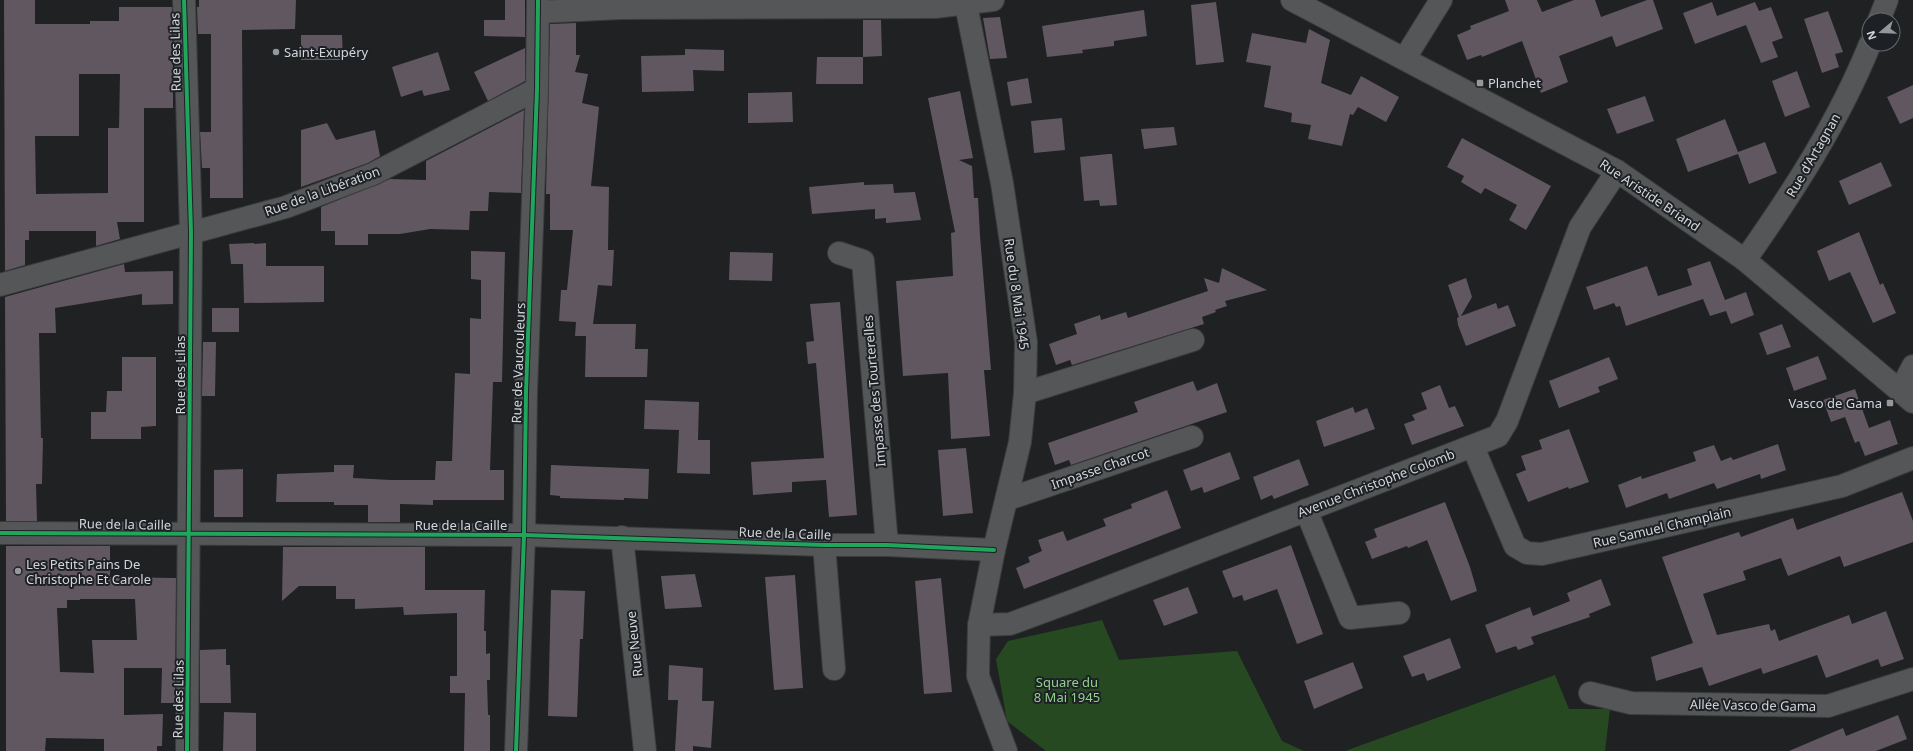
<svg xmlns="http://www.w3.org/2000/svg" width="1913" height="751" font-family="'Noto Sans',sans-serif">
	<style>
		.green { fill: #264922 }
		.building { fill: #605761; fill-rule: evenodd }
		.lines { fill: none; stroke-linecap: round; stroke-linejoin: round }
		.minor-casing { stroke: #3a3c3d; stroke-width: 24 }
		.minor { stroke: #555657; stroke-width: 22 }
		.cycleway-casing { stroke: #1d2125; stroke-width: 6 }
		.cycleway { stroke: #20a55d; stroke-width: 4 }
		.poi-dot { fill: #959799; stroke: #1d2125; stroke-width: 1.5 }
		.labels { text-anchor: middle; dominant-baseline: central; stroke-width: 4; stroke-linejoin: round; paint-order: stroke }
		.street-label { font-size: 13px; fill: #d4d6d9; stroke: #1d2125 }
		.poi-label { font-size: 13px; fill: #d4d6d9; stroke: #1d2125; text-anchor: start }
		.park-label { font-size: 13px; fill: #92d18a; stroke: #1d2125 }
	</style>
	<rect width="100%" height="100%" fill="#1f2123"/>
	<g class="green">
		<polygon points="1102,620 1119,660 1237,651 1282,741 1304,751 1046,751 1007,721 996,659 1008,641"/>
		<polygon points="1555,675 1569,709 1610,709 1605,751 1345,751"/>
	</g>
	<g class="building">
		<path d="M4,0H35V24H90V21H119V7H172L173,74V108H144V222H117L120,239L96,246V231H29V240H25V265L5,271ZM79,74H120L119,128H108V193L36,194L35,136H79Z"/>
		<polygon points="199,0 296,0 295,29 242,30 243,198 210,198 210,168 202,168 200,132 211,132 211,34 198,34 197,7 199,7"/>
		<polygon points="505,0 525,0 525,37 484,36 484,20 505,20"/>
		<polygon points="1505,0 1537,0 1542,12 1574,0 1595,0 1601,17 1647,0 1653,0 1663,29 1616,47 1612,36 1559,56 1568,82 1541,93 1522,41 1482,57 1481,55 1467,60 1457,35 1471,29 1470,26 1509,11"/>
		<polygon points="1216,2 1224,62 1196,65 1191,5"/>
		<polygon points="1712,2 1717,16 1755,2 1759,11 1771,7 1783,38 1772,42 1778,57 1761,63 1746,25 1695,44 1683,13"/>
		<polygon points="1144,10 1147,36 1114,41 1114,46 1082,50 1083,53 1047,57 1042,26"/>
		<polygon points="1828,11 1843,52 1835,54 1839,67 1822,73 1804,19"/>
		<polygon points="1000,17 1007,58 990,59 983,18"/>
		<polygon points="863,20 881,20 882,56 863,57"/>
		<polygon points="576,23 576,55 580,55 575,72 588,74 582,103 599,107 591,186 609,187 608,250 614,250 612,286 598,285 593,324 636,324 635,349 648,349 647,377 585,377 586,336 575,336 576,322 559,321 561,290 567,290 573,230 550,230 550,194 546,194 550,24"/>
		<polygon points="1309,29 1330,40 1321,83 1351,95 1361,76 1399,97 1386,122 1358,107 1353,115 1350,114 1342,146 1308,139 1311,125 1291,122 1292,113 1264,107 1271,66 1246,62 1252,33 1306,43"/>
		<polygon points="301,35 342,35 343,60 301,60"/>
		<polygon points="525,48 525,81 488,101 474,72"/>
		<polygon points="685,49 724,50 724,71 693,70 694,91 642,92 641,56 685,55"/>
		<polygon points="438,52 450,90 424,96 422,90 401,97 392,67"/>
		<polygon points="817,57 863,57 863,84 816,84"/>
		<polygon points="1797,71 1810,107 1785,117 1772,81"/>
		<polygon points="1028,78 1032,103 1011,106 1007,82"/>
		<polygon points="1913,85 1913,118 1900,124 1887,97"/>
		<polygon points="960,91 973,158 959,160 972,166 974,198 978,198 980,236 991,370 984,370 990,436 951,439 948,373 903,376 896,281 953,276 951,233 955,232 928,98"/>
		<polygon points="792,92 793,122 748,123 748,93"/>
		<polygon points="1645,96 1654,121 1617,134 1607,109"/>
		<polygon points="524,110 521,193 489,192 488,211 470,211 469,230 430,229 400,234 368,234 368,245 335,245 335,231 321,231 321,207 390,179 426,180 426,161"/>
		<polygon points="1062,118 1065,150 1034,153 1031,121"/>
		<polygon points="1725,119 1738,152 1765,142 1777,173 1749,184 1738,154 1688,172 1676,139"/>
		<polygon points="327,123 336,140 375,130 380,156 368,163 301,187 301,130"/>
		<polygon points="1174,127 1177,145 1144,149 1141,129"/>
		<polygon points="1462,138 1551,186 1526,230 1509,220 1517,205 1485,188 1481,194 1461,182 1464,176 1447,167"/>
		<polygon points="1108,154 1112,154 1117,205 1100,206 1099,200 1084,201 1080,157"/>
		<polygon points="1881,162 1892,186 1849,205 1839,181"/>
		<polygon points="864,182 864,185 893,184 894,193 915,192 921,220 886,223 886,218 875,219 875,209 812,214 809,187"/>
		<polygon points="1859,232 1880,285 1883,283 1896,313 1873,323 1850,272 1829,281 1817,251"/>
		<polygon points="254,243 254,244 266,243 266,266 324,266 324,302 244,303 243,264 231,264 229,244"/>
		<polygon points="471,251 505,252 502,382 493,382 490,470 504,470 504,500 433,500 433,505 400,504 400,522 368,522 368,505 334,505 334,502 276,502 277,474 334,472 334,465 354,465 353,478 391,480 435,480 436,461 452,461 455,373 470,374 470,318 481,319 481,280 471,279"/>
		<polygon points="730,252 773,253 772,281 729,280"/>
		<polygon points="1710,261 1725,300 1746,292 1754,315 1731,324 1726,311 1710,316 1703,299 1626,326 1620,306 1616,307 1614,303 1594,310 1586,287 1647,266 1658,296 1692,285 1687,269"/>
		<polygon points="124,264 125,272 173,271 173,304 142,305 142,294 55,308 56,333 39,333 41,438 43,438 42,484 36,484 37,521 6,521 5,297"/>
		<polygon points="1222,268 1267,290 1225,301 1227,306 1215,310 1216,312 1202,317 1204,324 1072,365 1070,360 1056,365 1049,344 1077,334 1074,324 1100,315 1101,320 1126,312 1128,318 1208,291 1204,278 1219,283"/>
		<polygon points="1466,278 1472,297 1461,316 1496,303 1498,309 1508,305 1516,326 1466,346 1458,325 1457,318 1459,317 1448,285"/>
		<polygon points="840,302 857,515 829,517 826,480 792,482 792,492 753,495 751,462 824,458 816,363 808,364 806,342 814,341 810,304"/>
		<rect x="212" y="308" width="27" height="24"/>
		<polygon points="1782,324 1791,347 1767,355 1759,333"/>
		<polygon points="203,342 216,342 215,396 202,396"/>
		<polygon points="1818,356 1827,379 1794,391 1786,368"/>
		<polygon points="122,357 156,357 156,426 141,427 141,439 91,439 91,412 106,412 107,391 122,391"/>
		<polygon points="1609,357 1618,379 1598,387 1600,392 1559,408 1549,381"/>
		<polygon points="1193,381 1197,391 1217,383 1227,412 1071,465 1069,460 1055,465 1048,443 1138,412 1134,402"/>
		<polygon points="1440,385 1449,408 1455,406 1464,426 1412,445 1404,424 1415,420 1412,415 1427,409 1421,393"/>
		<polygon points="1855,389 1869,428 1890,420 1898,444 1865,456 1859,441 1855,443 1845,417 1831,422 1823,400"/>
		<polygon points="645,400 699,402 698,440 710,440 710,474 677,473 679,430 644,429"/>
		<polygon points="1353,407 1355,413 1367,408 1375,429 1324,447 1316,421"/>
		<polygon points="1569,429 1589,482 1569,489 1568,487 1528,502 1516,474 1526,470 1521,456 1542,449 1539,440"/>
		<polygon points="1778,444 1786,470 1761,479 1760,474 1717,489 1714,483 1669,499 1667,493 1626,508 1618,485 1641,476 1642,479 1696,461 1693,452 1714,445 1721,461 1731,457 1733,460"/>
		<polygon points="966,448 973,513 943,516 938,450"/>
		<polygon points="1230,452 1240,479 1204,493 1202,487 1191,491 1183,470"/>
		<polygon points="1299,459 1309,485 1274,499 1272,495 1261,500 1253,477"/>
		<polygon points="551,465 649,469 648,499 624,498 624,500 560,498 560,496 550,495"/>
		<polygon points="243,469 243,517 214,517 214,470"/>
		<polygon points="1167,490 1181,528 1024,589 1016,568 1030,562 1028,557 1042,551 1038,540 1063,531 1067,541 1106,526 1103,519 1132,508 1131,504"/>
		<polygon points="1902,492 1913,521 1913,542 1844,567 1840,556 1788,576 1781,558 1743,571 1746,580 1703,594 1717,635 1769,624 1771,631 1775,629 1779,641 1849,615 1852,624 1886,611 1904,659 1881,667 1878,659 1826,678 1817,655 1763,674 1761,668 1709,686 1702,667 1656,681 1651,657 1693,643 1662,557 1739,532 1741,537 1793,518 1797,530"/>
		<polygon points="1445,502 1470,567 1477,591 1451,601 1427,540 1408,548 1407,546 1372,559 1365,542 1377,537 1374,529"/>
		<polygon points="1291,545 1323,634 1297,644 1277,589 1244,601 1242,595 1233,598 1222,571"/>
		<path d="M6,546H110V577L176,578L175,703H161L162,668H124V715L163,714L162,746H157V751H104V739L46,738L45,751H6ZM80,599H135L137,640H92L94,673L60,672L57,608H67V600H80Z"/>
		<polygon points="283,547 425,547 425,590 485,590 484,631 486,631 486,654 490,653 490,680 487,680 488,715 490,715 490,751 464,751 465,693 450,693 450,676 457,676 457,613 404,615 403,607 355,609 355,599 336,599 336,586 299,586 282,601"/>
		<polygon points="695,574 702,607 665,609 661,576"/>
		<polygon points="795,575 803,688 774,690 765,577"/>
		<polygon points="941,578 952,692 924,694 915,581"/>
		<polygon points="1601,579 1611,605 1589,614 1590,617 1531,637 1534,644 1518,650 1516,646 1496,653 1485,625 1530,607 1533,616 1570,601 1567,593"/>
		<polygon points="1188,587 1198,613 1164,626 1153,600"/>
		<polygon points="551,590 585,591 583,639 580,639 577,717 548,716"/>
		<polygon points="1450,638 1461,668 1427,681 1424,673 1412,677 1403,656"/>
		<polygon points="226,649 226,665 230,665 231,703 200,703 200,650"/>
		<polygon points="1353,662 1363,688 1314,709 1304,681"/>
		<polygon points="669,665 703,668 702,701 714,701 711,748 693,746 693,751 675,751 678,700 668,700"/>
		<polygon points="224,712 256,713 256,751 223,751"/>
		<polygon points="1898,715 1907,739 1876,751 1789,751 1843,728 1846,736"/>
	</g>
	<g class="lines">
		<g class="minor-casing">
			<g id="minor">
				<polyline points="184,0 191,232 187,751"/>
				<polyline points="965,0 1002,183 1026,342 1025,393 1020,442 994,550 979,625 978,676 1006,751"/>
				<polyline points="1292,0 1617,171 1745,260 1913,402"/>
				<polyline points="538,12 621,8 935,7 993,0"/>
				<polyline points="1879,20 1887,0"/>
				<polyline points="1405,58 1441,0"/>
				<polyline points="839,253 863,261 887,545"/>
				<path d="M1745,260C1793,192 1839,121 1870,44"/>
				<polyline points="0,285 286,207 373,174 537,89"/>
				<polyline points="1900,391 1913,366"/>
				<polyline points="1025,393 1193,340"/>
				<polyline points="1473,447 1515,546 1527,553 1542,554 1842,486 1913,458"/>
				<polyline points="1008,499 1192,437"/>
				<polyline points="1306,510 1350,618 1399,613"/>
				<polyline points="0,533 524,535 824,545 887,545 994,550"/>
				<polyline points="622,537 645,751"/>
				<polyline points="824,545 834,669"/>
				<polyline points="979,625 1010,624 1075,600 1498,436 1507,421 1580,227 1617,171"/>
				<polyline points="1590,693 1631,703 1828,706 1913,679"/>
				<polyline points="516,751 524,535 526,392 537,89 538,0"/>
			</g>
		</g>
		<use href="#minor" class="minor"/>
		<g class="cycleway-casing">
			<g id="cycleway">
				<polyline points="184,0 191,232 187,751"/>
				<polyline points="0,533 524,535 824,545 887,545 994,550"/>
				<polyline points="516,751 524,535 526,392 537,89 538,0"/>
			</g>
		</g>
		<use href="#cycleway" class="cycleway"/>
	</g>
	<g class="poi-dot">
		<circle cx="276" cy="52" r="4"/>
		<rect x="1476" y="79" width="8" height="8" rx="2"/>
		<rect x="1886" y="399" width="8" height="8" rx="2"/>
		<circle cx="18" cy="571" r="4"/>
	</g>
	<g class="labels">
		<g class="street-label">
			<text transform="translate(175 52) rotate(-91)">Rue des Lilas</text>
			<text transform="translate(1813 155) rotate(-60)">Rue d'Artagnan</text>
			<text transform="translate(322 191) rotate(-20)">Rue de la Libération</text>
			<text transform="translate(1650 195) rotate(34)">Rue Aristide Briand</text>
			<text transform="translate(1017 294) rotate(82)">Rue du 8 Mai 1945</text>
			<text transform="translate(518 363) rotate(-88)">Rue de Vaucouleurs</text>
			<text transform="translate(180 375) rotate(-90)">Rue des Lilas</text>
			<text transform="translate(874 391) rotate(-95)">Impasse des Tourterelles</text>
			<text transform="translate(1100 468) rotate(-19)">Impasse Charcot</text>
			<text transform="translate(1376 483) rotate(-21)">Avenue Christophe Colomb</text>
			<text transform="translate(125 524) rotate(1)">Rue de la Caille</text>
			<text x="461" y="525">Rue de la Caille</text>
			<text transform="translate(1662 527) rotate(-13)">Rue Samuel Champlain</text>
			<text transform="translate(785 533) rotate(2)">Rue de la Caille</text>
			<text transform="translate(634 644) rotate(-96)">Rue Neuve</text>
			<text transform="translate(178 699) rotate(-89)">Rue des Lilas</text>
			<text transform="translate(1753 705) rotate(1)">Allée Vasco de Gama</text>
		</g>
		<g class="poi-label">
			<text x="284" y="52">Saint-Exupéry</text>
			<text x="1488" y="83">Planchet</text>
			<text x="1882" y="403" text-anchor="end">Vasco de Gama</text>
			<text x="26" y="564">Les Petits Pains De<tspan x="26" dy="15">Christophe Et Carole</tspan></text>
		</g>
		<g class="park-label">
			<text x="1067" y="682">Square du<tspan x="1067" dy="15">8 Mai 1945</tspan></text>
		</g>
	</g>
	<g transform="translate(1881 32) rotate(251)"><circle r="19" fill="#1d2125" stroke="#66696d"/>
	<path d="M0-3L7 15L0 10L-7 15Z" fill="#959799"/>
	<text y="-6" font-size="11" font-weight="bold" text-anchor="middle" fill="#d4d6d9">N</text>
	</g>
</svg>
